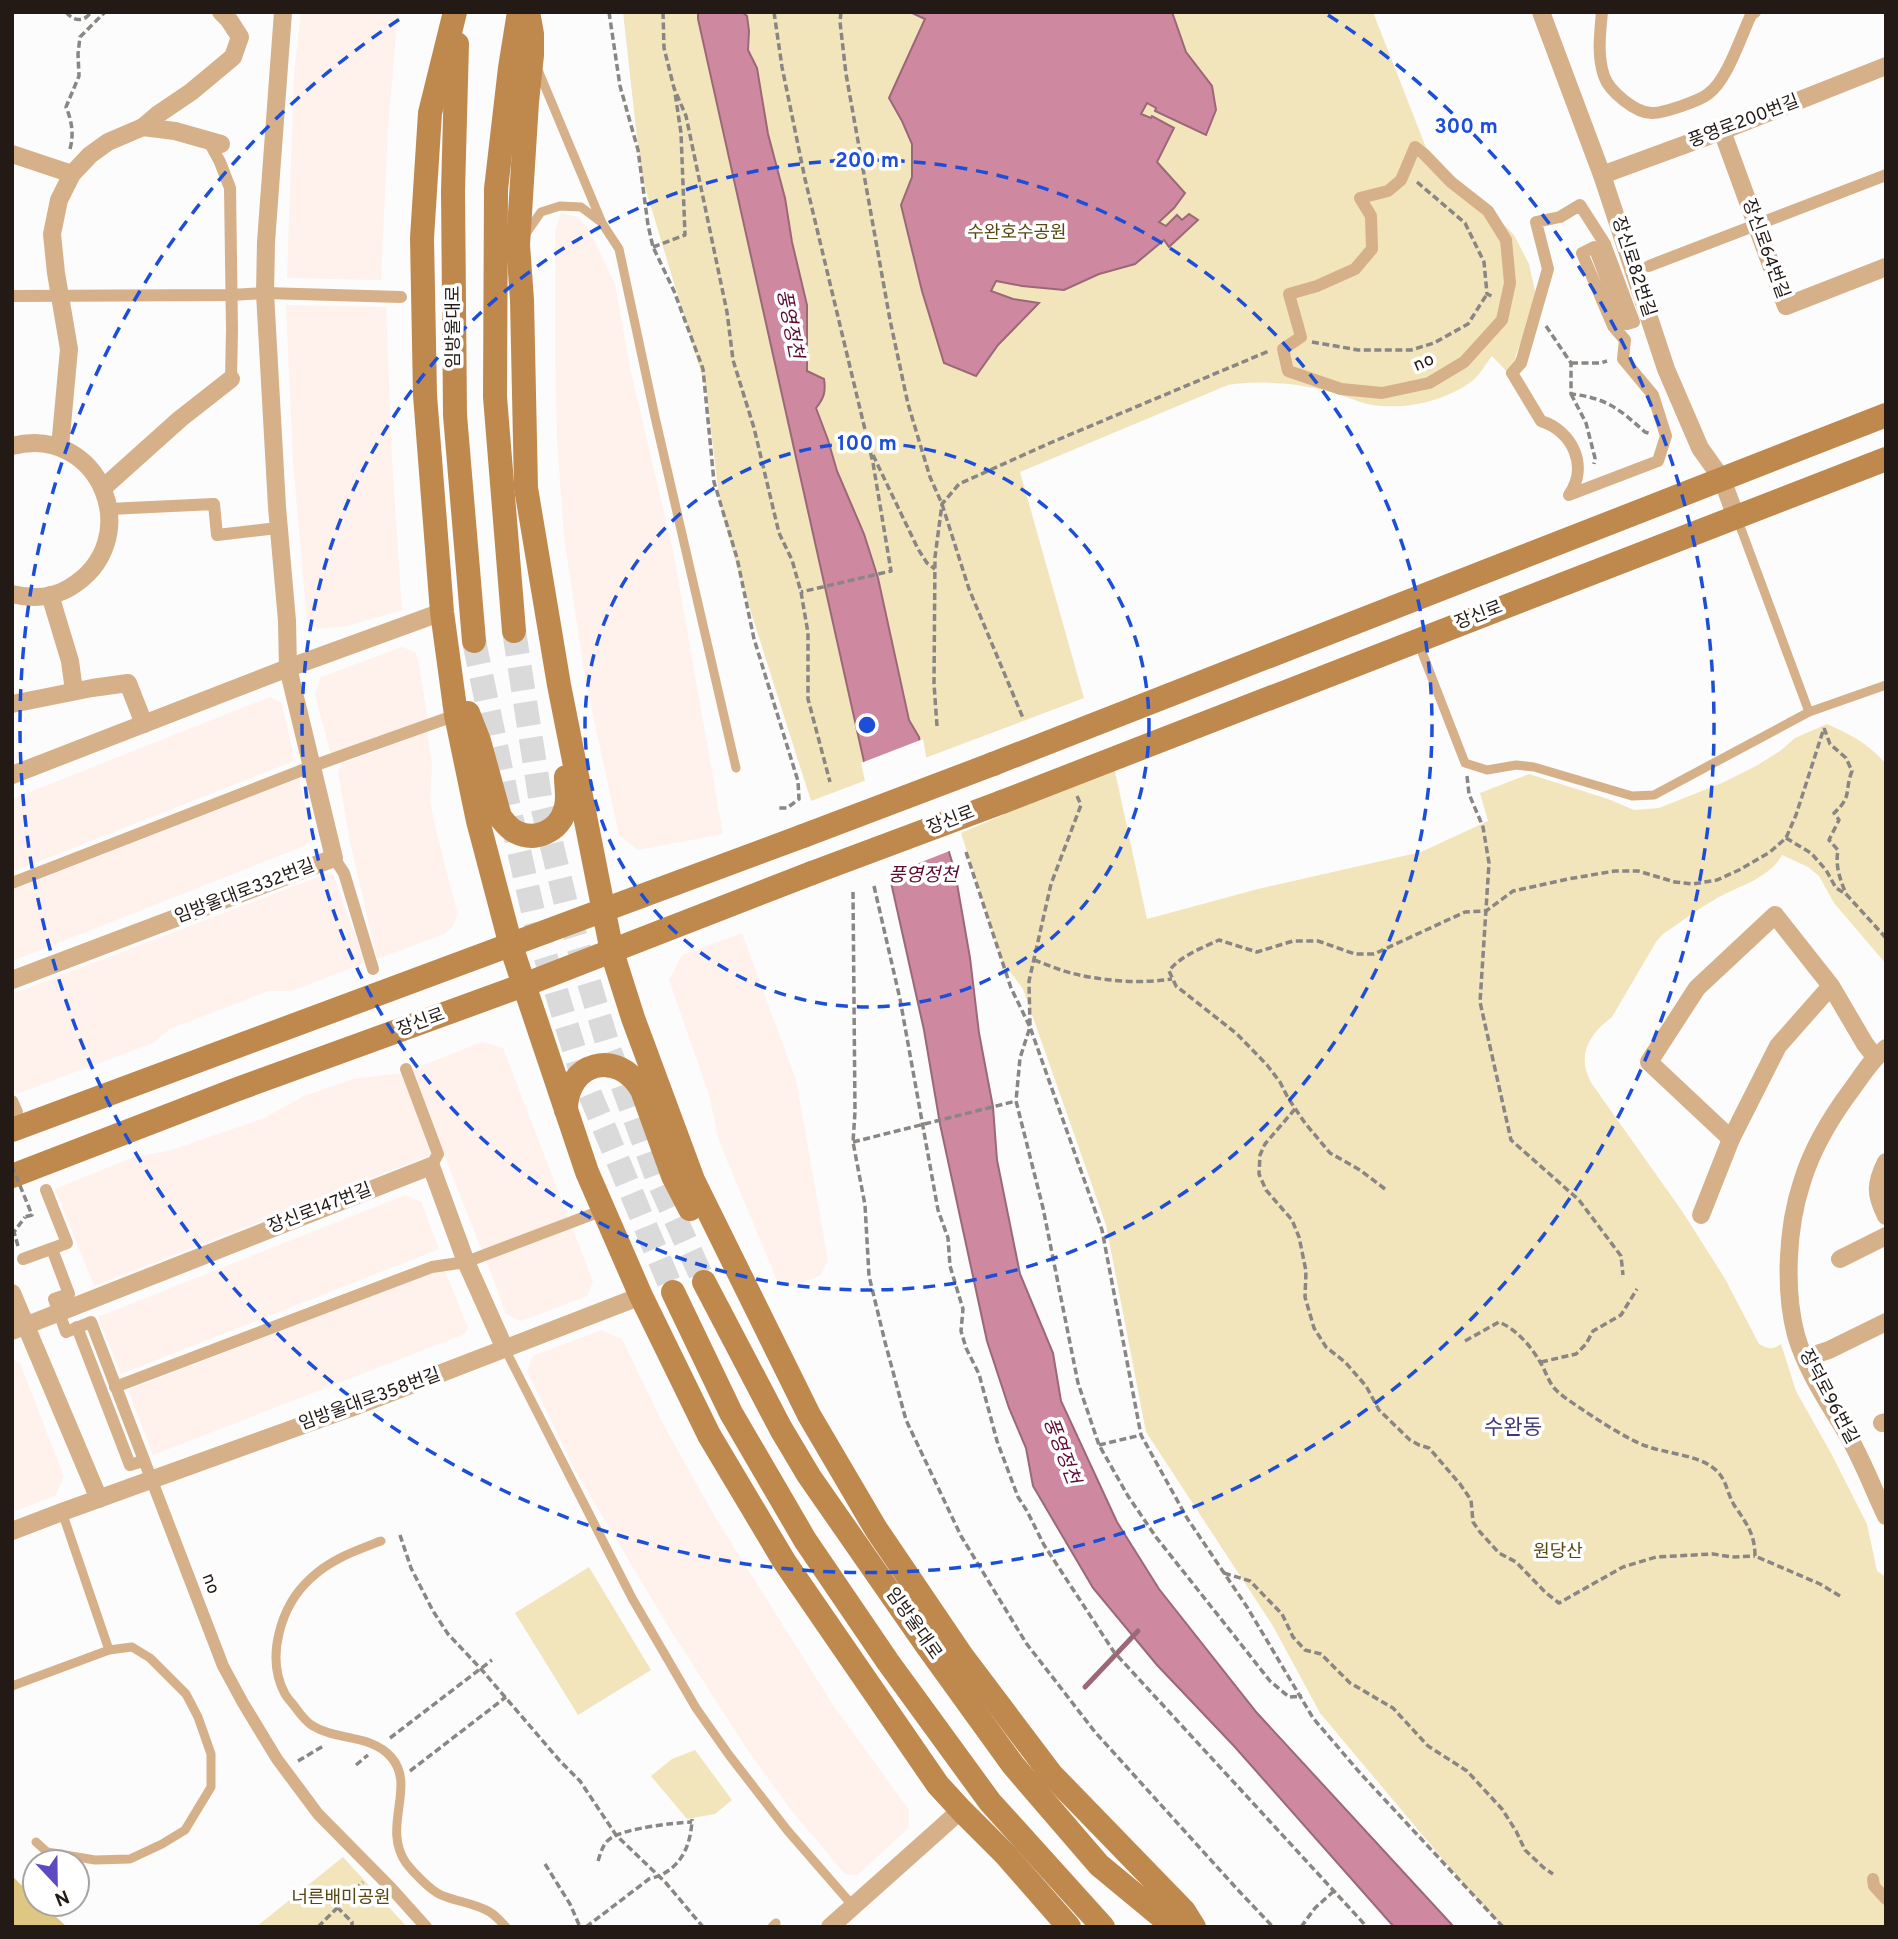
<svg xmlns="http://www.w3.org/2000/svg" width="1898" height="1939" font-family="Overpass,'Noto Sans KR',sans-serif">
	<style>
		.built { fill: #fff1eb }
		.green { fill: #f2e4bb }
		.forest { fill: #ddc783 }
		.water { fill: #ce89a1; stroke: #9b6877; stroke-width: 2 }
		.pier { fill: #fcfcfc }
		.lines { fill: none; stroke-linecap: round; stroke-linejoin: round }
		.stream { stroke: #9b6877; stroke-width: 5 }
		.secondary-tunnel { stroke: #dbdada; stroke-width: 24; stroke-dasharray: 24 12; stroke-linecap: butt }
		.path { stroke: #8a8684; stroke-width: 3.5; stroke-dasharray: 7 3.5; stroke-linecap: butt }
		.service { stroke: #d5b089; stroke-width: 9 }
		.pedestrian { stroke: #d5b089; stroke-width: 12 }
		.minor { stroke: #d5b089; stroke-width: 18 }
		.secondary { stroke: #bf894d; stroke-width: 24 }
		.path-bridge { stroke: #8a8684; stroke-width: 3.5; stroke-dasharray: 7 3.5; stroke-linecap: butt }
		.secondary-bridge { stroke: #bf894d; stroke-width: 24 }
		.ring { fill: none; stroke: #1d4ed8; stroke-width: 3.5; stroke-dasharray: 12 9 }
		.labels { text-anchor: middle; dominant-baseline: central; stroke-width: 7; stroke-linejoin: round; paint-order: stroke }
		.street-label { font-size: 18px; fill: #231a16; stroke: #fff }
		.park-label { font-size: 18px; fill: #574713; stroke: #fff }
		.water-label { font-size: 19px; font-style: italic; fill: #5e0b34; stroke: #fff }
		.quarter-label { font-size: 21px; fill: #3f3875; stroke: #fff }
		.centre { fill: #1d4ed8; stroke: #fff; stroke-width: 3.5 }
		.ring-label { font-size: 21px; text-anchor: middle; font-weight: bold; fill: #1d4ed8; stroke: #fff; stroke-width: 7; stroke-linejoin: round; paint-order: stroke }
	</style>
	<rect width="100%" height="100%" fill="#fcfcfc"/>
	<g class="built">
		<polygon points="301,12 398,12 388,126 381,280 287,278 294,75"/>
		<polygon points="561,213 578,217 589,230 615,284 630,368 673,551 723,834 638,850 619,835 585,678 564,536 557,439 555,351 555,232"/>
		<polygon points="286,305 386,307 392,460 402,610 347,626 317,629 307,621 293,462"/>
		<polygon points="402,647 415,652 418,659 428,721 331,755 315,694 321,677"/>
		<polygon points="270,697 282,703 294,761 12,872 12,799"/>
		<polygon points="427,732 432,765 430,801 436,830 457,912 454,925 445,934 377,959 350,842 338,772 343,763"/>
		<polygon points="299,778 312,834 307,845 12,961 12,890"/>
		<polygon points="331,872 336,882 365,963 291,991 268,991 170,1029 153,1043 16,1094 12,1084 12,994"/>
		<polygon points="742,933 796,1080 828,1260 821,1275 793,1286 779,1285 719,1141 709,1095 669,980 682,955"/>
		<polygon points="482,1042 503,1048 568,1217 482,1251 411,1070"/>
		<polygon points="401,1073 433,1154 94,1286 55,1189 134,1157 168,1151 262,1119 304,1096 353,1079"/>
		<polygon points="405,1195 421,1202 439,1249 121,1374 98,1317"/>
		<polygon points="572,1227 593,1282 587,1296 521,1321 506,1314 486,1260"/>
		<polygon points="444,1268 468,1328 465,1334 153,1455 128,1390"/>
		<polygon points="601,1330 622,1339 662,1422 715,1517 833,1705 909,1810 909,1828 857,1875 845,1874 791,1810 749,1752 668,1626 576,1472 527,1371 533,1356"/>
		<polygon points="12,1359 20,1363 64,1477 55,1496 12,1512"/>
	</g>
	<g class="green">
		<path d="M623,12H698V19L772,349L807,305L768,134L757,68L748,50L746,12H1373L1432,163L1487,207L1514,235L1529,264L1535,291L1534,309L1515,357L1521,362L1510,375L1492,356C1485,365 1479,376 1471,382C1443,402 1402,411 1367,404C1355,401 1343,395 1331,392C1298,383 1262,380 1228,385L1020,472L1084,698L811,801L741,581L720,505L706,389L641,174Z"/>
		<path d="M1827,724C1851,735 1868,743 1886,764V964L1834,903L1819,876L1808,867L1782,855C1768,880 1737,886 1714,900C1696,910 1680,923 1663,934L1656,942L1612,1017C1588,1035 1576,1056 1592,1084L1682,1211L1724,1277L1759,1344C1768,1349 1772,1350 1781,1344L1796,1391L1832,1455L1867,1524L1877,1571L1886,1577V1927H1503L1467,1888L1320,1713L1273,1626L1146,1432L1106,1225L1023,989L1002,961L961,833L1114,767L1147,919L1258,889L1421,852L1488,821L1480,793L1529,774L1608,799L1634,810L1659,808L1722,783L1756,766L1780,751L1795,738Z"/>
		<polygon points="589,1567 651,1670 578,1715 515,1613"/>
		<polygon points="695,1750 732,1800 715,1814 687,1819 651,1776 672,1759"/>
		<polygon points="343,1857 407,1927 256,1927"/>
	</g>
	<polygon class="forest" points="12,1876 35,1898 35,1904 42,1904 67,1927 12,1927"/>
	<g class="water">
		<path d="M698,12H742L747,16L749,31L748,50L757,68L768,134L785,198L792,242L807,305V371L824,379C826,392 824,398 816,408L828,440L837,471L864,534L878,578L909,720L919,737L924,768L955,872L970,958L979,1033L993,1107L997,1160L1020,1274L1053,1353L1061,1401L1117,1522L1159,1589L1257,1713L1454,1927H1394L1234,1746L1157,1665L1093,1588L1033,1486L1026,1448L1009,1408L987,1341L940,1124L924,1030L698,19Z"/>
		<polygon points="910,12 1172,12 1186,52 1212,86 1216,110 1206,135 1155,111 1156,108 1147,103 1141,114 1151,118 1152,116 1174,128 1157,162 1185,193 1174,208 1159,222 1166,226 1177,215 1182,220 1189,214 1198,220 1169,247 1164,240 1135,264 1099,274 1064,290 1022,286 996,281 991,291 1013,299 1039,303 998,345 976,376 944,363 922,291 901,205 912,177 912,144 902,121 889,98 925,19"/>
	</g>
	<polygon class="pier" points="923,739 928,767 952,850 886,876 861,763"/>
	<g class="lines">
		<polyline class="stream" points="1085,1687 1138,1631"/>
		<g class="secondary-tunnel">
			<polyline points="514,631 540,797 568,912 609,1049 657,1178 704,1282"/>
			<polyline points="474,641 508,803 537,929 582,1075 673,1292"/>
		</g>
		<g class="path">
			<path d="M66,12C73,21 84,23 91,12"/>
			<polyline points="609,12 620,86 638,150 648,225 653,247 674,291 703,369 714,482 737,558 754,639 798,781 799,799 787,808 778,808"/>
			<polyline points="663,12 664,48 674,88 686,116 727,312 733,360 754,428 779,533 792,560 801,592 808,633 808,699 830,782"/>
			<polyline points="774,12 782,67 805,179 873,463 891,571 801,592"/>
			<polyline points="841,12 840,22 846,74 890,320 908,404 930,477 942,504 969,589 1023,718"/>
			<path d="M70,149C74,135 72,121 66,107L79,76L78,54L80,37L105,12"/>
			<polyline points="1417,182 1465,223 1484,262 1487,294 1494,297"/>
			<polyline points="653,247 685,235 681,133 675,93"/>
			<path d="M1546,326L1571,363V394C1607,398 1619,409 1645,432L1651,434"/>
			<polyline points="1312,342 1358,350 1411,350 1434,343 1468,324 1487,294"/>
			<polyline points="1571,363 1600,363 1607,361"/>
			<polyline points="1571,394 1586,423 1595,458 1594,464"/>
			<polyline points="873,455 918,549 927,563 935,569"/>
			<polyline points="937,726 934,684 935,557 942,504 959,484 1050,443 1269,351"/>
			<path d="M1824,728L1830,744L1846,758L1852,771C1844,791 1853,796 1834,813L1839,820L1829,840L1838,850C1835,866 1840,879 1846,894"/>
			<polyline points="1467,776 1469,794 1483,827 1489,863 1480,1002 1511,1140 1579,1200 1621,1256 1623,1275"/>
			<polyline points="1077,796 1081,805 1051,884 1029,981 1030,1027 1102,1230 1141,1435 1187,1518 1247,1607 1313,1718 1360,1773 1503,1927"/>
			<polyline points="1786,838 1811,853 1826,870 1836,888 1846,894 1886,938"/>
			<polyline points="966,852 1011,988 1030,1027 1020,1058 1016,1101 1043,1208 1078,1383 1099,1445 1128,1496 1156,1537 1270,1681 1289,1697 1302,1696"/>
			<polyline points="874,886 900,999 938,1210 948,1238 950,1266 963,1309 961,1331 966,1348 979,1374 997,1441 1018,1497 1027,1511 1044,1545 1114,1652 1367,1927"/>
			<polyline points="853,892 855,1112 853,1142 865,1205 869,1276 885,1342 906,1420 961,1536 1026,1643 1095,1732 1237,1889 1273,1927"/>
			<path d="M1034,960C1046,964 1059,970 1071,973C1102,981 1140,984 1172,979"/>
			<polyline points="1295,1109 1265,1144 1260,1155 1259,1174 1266,1190 1292,1220 1299,1237 1306,1271 1305,1297 1314,1328 1326,1347 1345,1362 1366,1386 1379,1410 1410,1440 1419,1445 1429,1448 1460,1484 1471,1500 1473,1522 1480,1532 1499,1553 1516,1562 1546,1593 1559,1603 1623,1567 1656,1557 1713,1554 1732,1557 1755,1556"/>
			<polyline points="853,1142 1016,1101"/>
			<path d="M1385,1189L1360,1170L1330,1153L1305,1123L1288,1098L1280,1082L1267,1065L1237,1034L1176,986L1169,971C1180,956 1202,948 1219,940L1257,952L1293,941H1318L1355,954H1374L1465,912L1486,911L1513,891L1568,879L1615,871H1638L1675,882L1693,884L1717,880L1739,870L1770,852L1786,838L1796,815L1824,728"/>
			<polyline points="18,1246 14,1232 25,1217"/>
			<path d="M1465,1341L1499,1322C1516,1329 1531,1346 1540,1362C1546,1371 1548,1382 1556,1390C1564,1398 1576,1405 1586,1412C1601,1422 1629,1440 1646,1446C1665,1453 1696,1455 1712,1467C1728,1478 1726,1494 1736,1508C1747,1524 1755,1535 1755,1556L1820,1584L1840,1596"/>
			<polyline points="1541,1362 1576,1354 1586,1344 1593,1331 1621,1315 1637,1289"/>
			<polyline points="1099,1445 1141,1435"/>
			<polyline points="400,1535 411,1568 433,1611 448,1634 481,1669 560,1761 580,1781 616,1835 666,1883 703,1927"/>
			<polyline points="1224,1573 1250,1581 1282,1614 1293,1637 1305,1650 1321,1654 1350,1683 1393,1708 1428,1746 1467,1771 1502,1809 1516,1831 1525,1850 1544,1868 1553,1874"/>
			<polyline points="390,1738 492,1660"/>
			<polyline points="298,1761 325,1745"/>
			<polyline points="356,1765 368,1755"/>
			<polyline points="410,1771 506,1697"/>
			<path d="M598,1861C601,1852 603,1843 611,1838C626,1828 673,1823 692,1822"/>
			<polyline points="545,1864 570,1904 580,1927"/>
			<polyline points="337,1907 352,1922 352,1927"/>
			<polyline points="318,1927 363,1882"/>
			<path d="M586,1927L649,1879C679,1872 691,1848 692,1819"/>
			<polyline points="1301,1927 1315,1908 1334,1891"/>
		</g>
		<g class="service">
			<polyline points="538,70 602,223 619,249 655,417 736,768"/>
			<polyline points="525,235 541,212 560,206 581,207 601,222"/>
			<polyline points="1418,642 1465,763 1487,770 1516,765 1534,767 1632,796 1654,795 1809,712 1737,518"/>
			<polyline points="1809,712 1886,685"/>
			<polyline points="505,1349 632,1598 696,1708 729,1755 787,1830 853,1906"/>
			<path d="M381,1541C355,1551 331,1559 311,1578C281,1605 265,1657 285,1694C288,1699 292,1703 295,1707C300,1714 306,1722 313,1726C337,1741 371,1734 391,1757C417,1786 381,1827 406,1863C413,1872 430,1890 441,1895C455,1901 472,1903 486,1910C494,1913 500,1921 506,1927"/>
			<polyline points="12,1686 109,1650 62,1512"/>
			<polyline points="36,1842 47,1852 95,1860 130,1859 162,1844 185,1830 211,1787 211,1754 198,1717 186,1694 150,1658 132,1647 109,1650"/>
			<polyline points="772,1927 776,1923"/>
		</g>
		<g class="pedestrian">
			<path d="M1602,12C1600,34 1597,55 1604,76C1609,91 1636,114 1653,113C1664,113 1699,101 1708,94C1727,81 1741,36 1751,15L1755,12"/>
			<polyline points="208,140 220,162 230,188 232,330 231,379"/>
			<polygon points="1415,147 1424,154 1451,182 1488,211 1506,240 1510,283 1502,320 1464,362 1429,383 1382,393 1341,389 1288,371 1283,349 1301,337 1289,294 1317,286 1355,269 1372,249 1371,216 1360,198 1388,191 1401,180"/>
			<path d="M1580,205L1605,244L1634,322L1627,324L1622,321L1594,247L1582,253L1613,326L1625,340L1623,359L1653,395L1666,436L1658,461L1569,495C1589,467 1573,431 1541,421L1512,373L1521,363L1548,269L1536,222L1560,217Z"/>
			<polyline points="1649,266 1886,175"/>
			<polyline points="12,296 231,295 265,293 401,297"/>
			<polyline points="109,509 214,504 217,535 269,529"/>
			<polyline points="334,858 344,873 373,969"/>
			<polyline points="12,883 313,766 445,719"/>
			<polyline points="406,1069 438,1154 431,1166"/>
			<polyline points="12,1101 17,1112"/>
			<polyline points="52,1249 69,1294 54,1299 66,1332 91,1322 223,1666 243,1703 277,1759 318,1814 391,1888 426,1927"/>
			<polyline points="23,1259 67,1243 46,1190"/>
			<polyline points="77,1327 130,1465 143,1461"/>
			<polyline points="115,1387 432,1267 466,1262 593,1214"/>
			<polyline points="1873,1879 1874,1886 1886,1899"/>
		</g>
		<g class="minor">
			<polyline points="1541,12 1602,175 1666,369 1700,448 1722,479 1736,517"/>
			<polyline points="143,127 157,115 191,92 233,57 240,37 229,20 221,12"/>
			<polyline points="1722,131 1786,306 1886,267"/>
			<polyline points="12,154 72,174 90,155 108,142 143,127 175,131 221,144"/>
			<polyline points="1602,175 1722,131 1886,66"/>
			<path d="M12,446C101,423 148,542 69,588C52,598 31,599 12,594"/>
			<polyline points="60,447 69,349 56,273 52,234 59,200 72,174"/>
			<polyline points="103,488 180,419 231,379"/>
			<polyline points="50,595 70,661 74,691"/>
			<polyline points="12,704 92,688 128,683 144,724"/>
			<polyline points="12,775 288,668 442,612"/>
			<polyline points="12,980 334,858 288,668 287,621 277,507 265,293 266,242 283,12"/>
			<polyline points="1831,986 1778,1046 1731,1139 1649,1062 1697,988 1775,915 1831,986 1865,1044 1875,1057"/>
			<path d="M1886,1048C1872,1059 1863,1074 1852,1089C1831,1117 1812,1149 1802,1182C1787,1227 1784,1290 1796,1335C1807,1373 1831,1406 1850,1439C1864,1464 1874,1491 1886,1516"/>
			<path d="M1886,1162C1875,1184 1875,1194 1886,1216"/>
			<polyline points="1701,1215 1731,1139"/>
			<polyline points="1840,1259 1886,1236"/>
			<polyline points="12,1293 99,1499"/>
			<polyline points="12,1331 431,1166 466,1262 505,1349"/>
			<polyline points="1805,1358 1829,1350 1886,1322"/>
			<polyline points="1882,1423 1886,1422"/>
			<polyline points="12,1531 62,1512 356,1406 641,1296"/>
			<polyline points="830,1927 961,1810"/>
		</g>
		<g class="secondary">
			<polyline points="455,12 430,113 422,238 425,395 442,612 456,715 478,821 511,946 587,1172 641,1296 709,1435 784,1561 938,1785 961,1810 1006,1855 1069,1927"/>
			<polyline points="528,12 532,34 532,55 527,102 518,245 522,300 526,488 559,685 612,952 633,1018 693,1180 809,1415 876,1529 962,1656 1051,1774 1184,1911 1194,1927"/>
			<polyline points="457,44 453,191 455,415 474,641"/>
			<polyline points="514,631 495,397 496,189 510,68 519,12"/>
			<path d="M468,713L479,741L500,817C505,823 509,829 516,832C535,842 559,831 565,810C569,800 566,788 566,777"/>
			<polyline points="993,764 1886,415"/>
			<polyline points="1002,802 1886,459"/>
			<path d="M566,1110C566,1062 618,1048 642,1090L673,1176L690,1209"/>
			<polyline points="12,1130 803,836"/>
			<polyline points="12,1176 235,1090 524,985 812,873"/>
			<polyline points="704,1282 781,1429 809,1476 927,1646 1013,1765 1099,1865 1174,1927"/>
			<polyline points="673,1292 731,1413 805,1540 888,1662 990,1802 1103,1927"/>
		</g>
		<polyline class="path-bridge" points="12,1166 32,1215 25,1217"/>
		<g class="secondary-bridge">
			<polyline points="803,836 993,764"/>
			<polyline points="812,873 1002,802"/>
		</g>
	</g>
	<g class="ring">
		<circle cx="867" cy="725" r="282"/>
		<circle cx="867" cy="725" r="565"/>
		<path d="M1328 15A847 847 0 1 1 406 15"/>
	</g>
	<g class="labels">
		<g class="street-label">
			<text transform="translate(1744 122) rotate(-21)">풍영로200번길</text>
			<text transform="translate(1765 249) rotate(70)">장신로64번길</text>
			<text transform="translate(1633 267) rotate(72)">장신로82번길</text>
			<text transform="translate(454 327) rotate(-90)">임방울대로</text>
			<text transform="translate(1424 363) rotate(-23)">no</text>
			<text transform="translate(1479 616) rotate(-21)">장신로</text>
			<text transform="translate(951 821) rotate(-21)">장신로</text>
			<text transform="translate(245 892) rotate(-21)">임방울대로332번길</text>
			<text transform="translate(421 1023) rotate(-20)">장신로</text>
			<text transform="translate(320 1209) rotate(-21)">장신로147번길</text>
			<text transform="translate(1828 1397) rotate(62)">장덕로96번길</text>
			<text transform="translate(370 1400) rotate(-20)">임방울대로358번길</text>
			<text transform="translate(210 1584) rotate(69)">no</text>
			<text transform="translate(913 1624) rotate(55)">임방울대로</text>
		</g>
		<g class="park-label">
			<text x="1017" y="233">수완호수공원</text>
			<text x="1558" y="1552">원당산</text>
			<text x="341" y="1898">너른배미공원</text>
		</g>
		<g class="water-label">
			<text transform="translate(789 324) rotate(79)">풍영정천</text>
			<text x="923" y="876">풍영정천</text>
			<text transform="translate(1061 1451) rotate(69)">풍영정천</text>
		</g>
		<g class="quarter-label">
			<text x="1513" y="1428">수완동</text>
		</g>
	</g>
	<circle cx="867" cy="725" r="10" class="centre"/>
	<g class="ring-label">
		<text x="1466" y="133">300 m</text>
		<text x="867" y="167">200 m</text>
		<text x="867" y="450">100 m</text>
	</g>
	<rect width="1898" height="1939" fill="none" stroke="#231a16" stroke-width="28"/>
	<g transform="translate(56 1883) rotate(158)"><circle r="33" fill="#ffffff" stroke="#a7a3a2" stroke-width="2"/>
	<path d="M0-5L12 26L0 18L-12 26Z" fill="#5f49c2"/>
	<text y="-10" font-size="19" font-weight="bold" text-anchor="middle" fill="#231a16">N</text>
	</g>
</svg>
